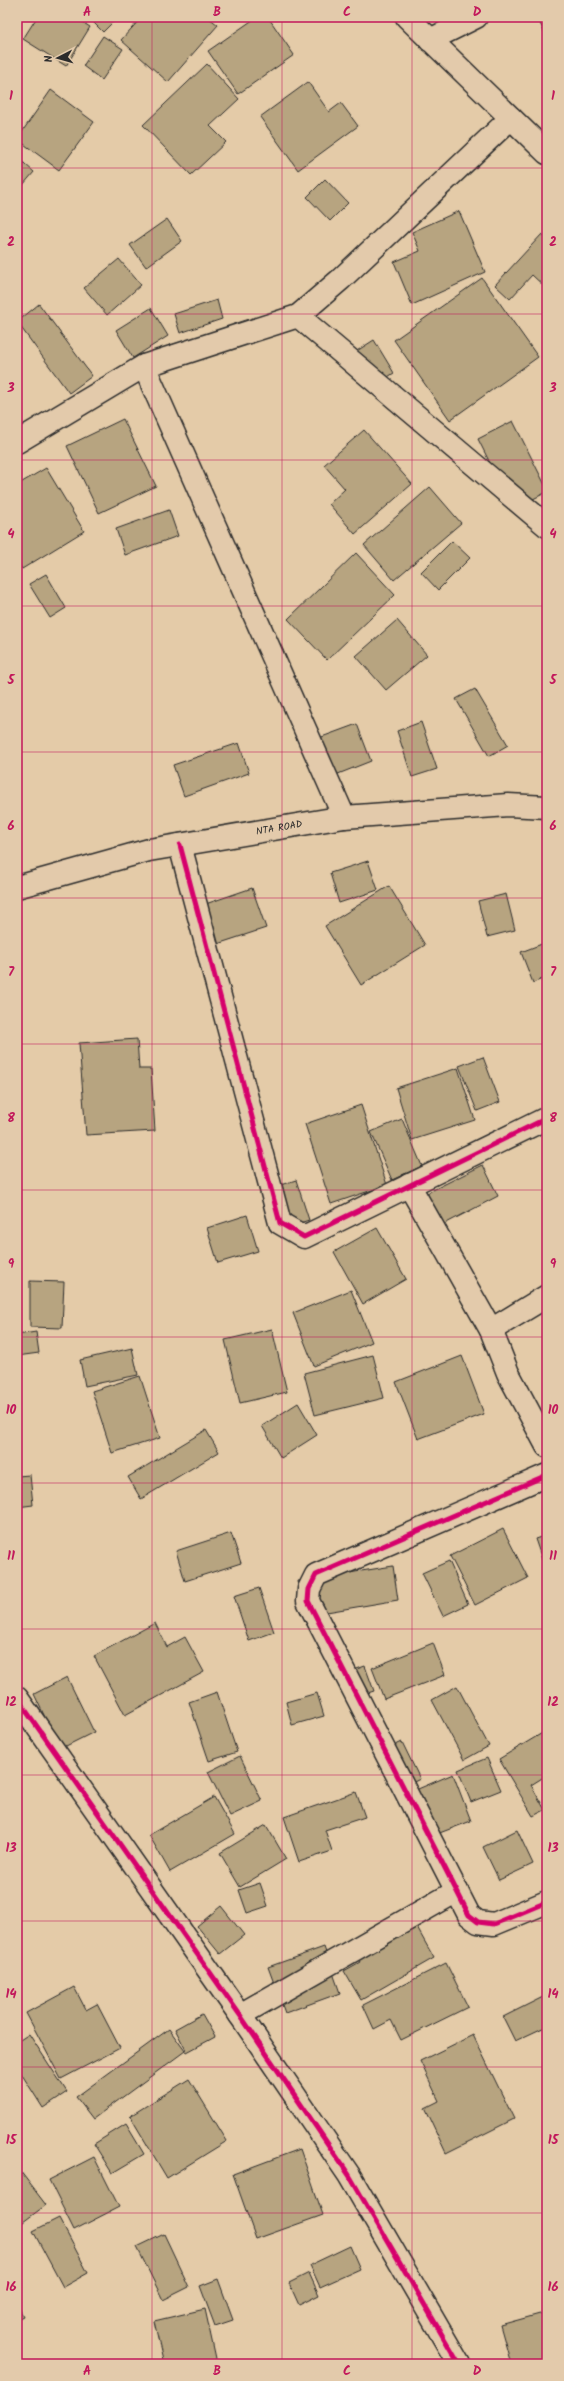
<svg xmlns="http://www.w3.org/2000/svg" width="564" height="2381" font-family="Kalam,sans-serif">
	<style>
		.building { fill: #b7a480; stroke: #2b2b2b }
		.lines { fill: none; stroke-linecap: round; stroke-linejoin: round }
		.minor-casing { stroke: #2b2b2b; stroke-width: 25 }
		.tertiary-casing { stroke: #2b2b2b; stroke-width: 25 }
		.minor { stroke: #e3caab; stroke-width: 22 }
		.tertiary { stroke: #e3caab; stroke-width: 22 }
		.cycleway-casing { stroke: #e3caab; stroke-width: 8 }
		.cycleway { stroke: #d6006c; stroke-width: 5 }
		.grid { fill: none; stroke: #c2185b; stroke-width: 1; stroke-opacity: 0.55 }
		.labels { text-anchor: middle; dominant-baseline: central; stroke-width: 4; stroke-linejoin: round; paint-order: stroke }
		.street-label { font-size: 10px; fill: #2b2b2b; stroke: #e3caab }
		.neatline { fill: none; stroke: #c2185b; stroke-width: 1.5 }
		.grid-label { font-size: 13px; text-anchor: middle; font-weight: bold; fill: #c2185b }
	</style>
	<rect width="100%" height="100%" fill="#e4cba8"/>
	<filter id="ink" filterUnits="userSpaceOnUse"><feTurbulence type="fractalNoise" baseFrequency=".025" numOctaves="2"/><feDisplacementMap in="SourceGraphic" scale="8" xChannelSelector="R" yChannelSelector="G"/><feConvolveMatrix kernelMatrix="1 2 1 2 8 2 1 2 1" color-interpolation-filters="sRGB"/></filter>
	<g filter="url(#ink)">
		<g class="building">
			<polygon points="37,17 74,17 90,27 66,66 23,39"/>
			<polygon points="88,17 118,17 103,32"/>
			<polygon points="142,17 208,17 218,25 168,82 121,40"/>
			<polygon points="257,17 268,17 294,55 238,94 208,51"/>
			<polygon points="537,17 547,17 547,38"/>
			<polygon points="103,36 123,49 102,80 83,66"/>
			<polygon points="207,64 239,99 210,126 226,142 191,175 143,125"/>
			<polygon points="308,82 329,112 341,103 358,126 298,170 260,117"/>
			<polygon points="51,90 94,122 59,170 17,139"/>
			<polygon points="17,157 34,172 17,192"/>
			<polygon points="325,179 348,203 330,221 307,197"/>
			<polygon points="459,211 485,272 412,305 394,262 420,251 412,232"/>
			<polygon points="167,219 182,241 146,267 130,245"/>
			<polygon points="542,234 547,238 547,289 532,275 510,299 495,285"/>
			<polygon points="119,259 141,285 107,315 84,288"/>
			<polygon points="482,278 538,357 450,420 394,340"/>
			<polygon points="217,300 222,319 180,333 174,314"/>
			<polygon points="39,304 92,376 69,393 17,322"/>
			<polygon points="151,308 168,336 133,358 116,330"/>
			<polygon points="374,340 394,373 372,387 352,354"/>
			<polygon points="123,419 156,486 99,513 67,446"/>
			<polygon points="513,421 547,489 547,492 513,509 478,439"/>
			<polygon points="364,430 412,484 355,534 329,504 345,489 324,465"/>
			<polygon points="46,468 84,531 22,569 17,561 17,485"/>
			<polygon points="430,487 461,523 394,580 364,545"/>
			<polygon points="169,510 178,536 125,555 116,529"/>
			<polygon points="452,541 470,558 438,590 421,572"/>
			<polygon points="356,553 395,595 327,660 288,619"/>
			<polygon points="46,574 66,608 50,618 29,584"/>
			<polygon points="397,620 427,655 386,690 356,656"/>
			<polygon points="475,689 508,745 489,756 456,699"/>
			<polygon points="421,722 437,769 412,777 397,731"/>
			<polygon points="357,724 371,761 333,776 319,738"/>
			<polygon points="239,743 249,773 184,796 173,765"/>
			<polygon points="368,861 378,890 339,903 330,873"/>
			<polygon points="389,886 425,945 361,985 325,926"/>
			<polygon points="252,888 266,928 205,948 191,909"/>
			<polygon points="506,894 515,930 487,937 478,901"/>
			<polygon points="547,942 547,977 533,983 521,952"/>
			<polygon points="137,1039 139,1069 151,1069 155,1131 86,1135 79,1043"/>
			<polygon points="483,1057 500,1102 477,1111 459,1066"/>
			<polygon points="458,1068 475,1120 412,1140 396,1088"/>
			<polygon points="361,1105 387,1185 331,1204 305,1124"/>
			<polygon points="402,1119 422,1166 392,1180 371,1132"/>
			<polygon points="483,1165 498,1196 435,1229 419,1197"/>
			<polygon points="296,1180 309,1220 284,1228 271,1188"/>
			<polygon points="247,1215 258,1251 218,1263 207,1228"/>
			<polygon points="377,1228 406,1279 363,1304 334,1252"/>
			<polygon points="30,1281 64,1282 62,1328 30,1327"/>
			<polygon points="351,1290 372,1342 314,1366 293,1313"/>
			<polygon points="272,1329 287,1392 240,1403 225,1340"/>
			<polygon points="36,1332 39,1353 17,1356 17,1335"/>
			<polygon points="132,1348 138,1375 85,1386 80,1360"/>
			<polygon points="373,1355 384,1398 315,1415 304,1373"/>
			<polygon points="462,1356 484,1414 418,1439 396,1382"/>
			<polygon points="140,1376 160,1438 112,1453 92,1391"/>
			<polygon points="298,1403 317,1435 281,1458 262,1426"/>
			<polygon points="206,1430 219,1452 141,1499 128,1477"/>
			<polygon points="30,1475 33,1505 17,1507 17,1476"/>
			<polygon points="503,1529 528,1578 475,1605 450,1556"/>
			<polygon points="231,1533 241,1563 185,1581 176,1551"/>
			<polygon points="547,1535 547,1563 544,1565 535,1539"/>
			<polygon points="449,1561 468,1604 443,1616 422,1573"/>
			<polygon points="393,1566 398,1600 303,1616 298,1581"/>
			<polygon points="259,1588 274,1632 249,1641 234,1596"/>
			<polygon points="155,1623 167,1647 185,1637 204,1672 125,1715 94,1656"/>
			<polygon points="433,1643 445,1675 384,1699 372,1668"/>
			<polygon points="365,1666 374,1691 352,1698 343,1674"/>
			<polygon points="67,1677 94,1732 60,1749 34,1694"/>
			<polygon points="457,1686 489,1746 464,1760 432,1700"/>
			<polygon points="217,1692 237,1752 209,1761 189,1702"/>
			<polygon points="317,1693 324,1716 292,1725 286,1702"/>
			<polygon points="544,1732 547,1736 547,1775 531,1785 545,1810 533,1816 499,1759"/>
			<polygon points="402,1742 420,1779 395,1791 378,1754"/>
			<polygon points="240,1756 262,1801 230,1816 208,1772"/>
			<polygon points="487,1758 501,1790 471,1802 458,1770"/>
			<polygon points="453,1774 471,1821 429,1837 411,1792"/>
			<polygon points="356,1792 365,1817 325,1830 332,1851 299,1862 284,1817"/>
			<polygon points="214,1797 235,1834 170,1872 149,1835"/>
			<polygon points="266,1825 286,1859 240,1887 220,1853"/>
			<polygon points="517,1830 533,1864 499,1880 483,1847"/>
			<polygon points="260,1883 268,1906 247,1913 239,1890"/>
			<polygon points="221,1906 244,1935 220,1954 197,1926"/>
			<polygon points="407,1910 434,1958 361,2000 344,1971 360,1962 349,1943"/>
			<polygon points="324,1947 340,1993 285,2013 268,1967"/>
			<polygon points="446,1963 468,2007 401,2040 391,2020 374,2029 363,2005"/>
			<polygon points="74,1987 86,2010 97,2004 120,2048 61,2079 26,2013"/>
			<polygon points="547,1995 547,2026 515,2041 503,2017"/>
			<polygon points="202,2014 215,2037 187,2052 175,2029"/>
			<polygon points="169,2029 185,2051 93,2119 76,2097"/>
			<polygon points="29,2034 67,2092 43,2108 17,2067 17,2042"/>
			<polygon points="473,2035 514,2119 446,2153 425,2108 439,2101 420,2061"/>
			<polygon points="189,2079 227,2141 167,2178 130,2116"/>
			<polygon points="126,2124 144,2154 112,2173 94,2144"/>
			<polygon points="300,2149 323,2215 256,2239 233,2174"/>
			<polygon points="94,2157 119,2207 74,2230 49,2180"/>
			<polygon points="17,2167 46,2205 19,2225 17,2222"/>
			<polygon points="59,2218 88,2273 63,2287 33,2231"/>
			<polygon points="164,2234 189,2287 163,2300 137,2247"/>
			<polygon points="350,2246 360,2269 320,2287 310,2265"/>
			<polygon points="309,2273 319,2295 299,2305 289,2283"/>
			<polygon points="218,2279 233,2320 215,2326 200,2286"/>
			<polygon points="17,2304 23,2316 17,2319"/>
			<polygon points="205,2309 217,2364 164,2364 154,2321"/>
			<polygon points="547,2312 547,2360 529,2364 511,2364 500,2325"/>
		</g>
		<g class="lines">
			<g class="minor-casing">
				<g id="minor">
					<polyline points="407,17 547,153"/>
					<polyline points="430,40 476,17"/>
					<polyline points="298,316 547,526"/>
					<polyline points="144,366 344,817"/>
					<polyline points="17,442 144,366 298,316 341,279 511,118"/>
					<polyline points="180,845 280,1223 304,1237 547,1118"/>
					<polyline points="409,1185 491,1330"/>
					<polyline points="547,1296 491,1330 508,1373 547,1446"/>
					<polyline points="547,1475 316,1575 309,1589 308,1601 469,1915 478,1922 494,1924 547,1902"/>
					<polyline points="17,1698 240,2015 349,2175 459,2364"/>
					<polyline points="240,2015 457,1891"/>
				</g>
			</g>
			<g class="tertiary-casing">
				<g id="tertiary">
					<path id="s1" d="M17,887L149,850L344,817L508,805L547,807"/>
				</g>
			</g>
			<use href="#minor" class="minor"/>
			<use href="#tertiary" class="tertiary"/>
			<g class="cycleway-casing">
				<g id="cycleway">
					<polyline points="180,845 280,1223 304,1237 547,1118"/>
					<polyline points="547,1475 316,1575 309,1589 308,1601 469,1915 478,1922 494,1924 547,1902"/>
					<polyline points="17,1698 240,2015 349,2175 459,2364"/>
				</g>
			</g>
			<use href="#cycleway" class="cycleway"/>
		</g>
	</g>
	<path class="grid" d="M152,17V2364M282,17V2364M412,17V2364M17,168H547M17,314H547M17,460H547M17,606H547M17,752H547M17,898H547M17,1044H547M17,1190H547M17,1337H547M17,1483H547M17,1629H547M17,1775H547M17,1921H547M17,2067H547M17,2213H547"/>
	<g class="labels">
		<g class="street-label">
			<text stroke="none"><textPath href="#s1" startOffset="269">NTA ROAD</textPath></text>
		</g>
	</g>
	<rect width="564" height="2381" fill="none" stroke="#e3caab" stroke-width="44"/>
	<g transform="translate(58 58) rotate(264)" stroke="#e3caab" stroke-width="3" paint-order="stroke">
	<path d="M0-3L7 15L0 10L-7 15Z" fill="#2b2b2b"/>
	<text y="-6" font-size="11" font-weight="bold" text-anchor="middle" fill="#2b2b2b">N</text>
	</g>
	<rect x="22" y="22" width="520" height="2337" class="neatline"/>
	<g class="grid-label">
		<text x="87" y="16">A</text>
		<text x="217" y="16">B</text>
		<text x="347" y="16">C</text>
		<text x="477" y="16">D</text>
		<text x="11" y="100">1</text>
		<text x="553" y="100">1</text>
		<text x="11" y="246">2</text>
		<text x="553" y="246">2</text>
		<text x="11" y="392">3</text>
		<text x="553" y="392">3</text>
		<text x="11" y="538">4</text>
		<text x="553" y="538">4</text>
		<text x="11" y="684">5</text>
		<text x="553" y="684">5</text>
		<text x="11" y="830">6</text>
		<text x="553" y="830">6</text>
		<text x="11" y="976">7</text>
		<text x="553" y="976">7</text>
		<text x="11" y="1122">8</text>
		<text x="553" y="1122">8</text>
		<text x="11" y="1268">9</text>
		<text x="553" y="1268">9</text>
		<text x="11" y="1414">10</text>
		<text x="553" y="1414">10</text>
		<text x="11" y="1560">11</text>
		<text x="553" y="1560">11</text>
		<text x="11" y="1706">12</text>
		<text x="553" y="1706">12</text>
		<text x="11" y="1852">13</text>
		<text x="553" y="1852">13</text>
		<text x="11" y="1998">14</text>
		<text x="553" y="1998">14</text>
		<text x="11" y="2144">15</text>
		<text x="553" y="2144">15</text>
		<text x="11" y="2291">16</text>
		<text x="553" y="2291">16</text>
		<text x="87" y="2375">A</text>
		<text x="217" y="2375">B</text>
		<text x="347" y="2375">C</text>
		<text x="477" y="2375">D</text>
	</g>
</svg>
